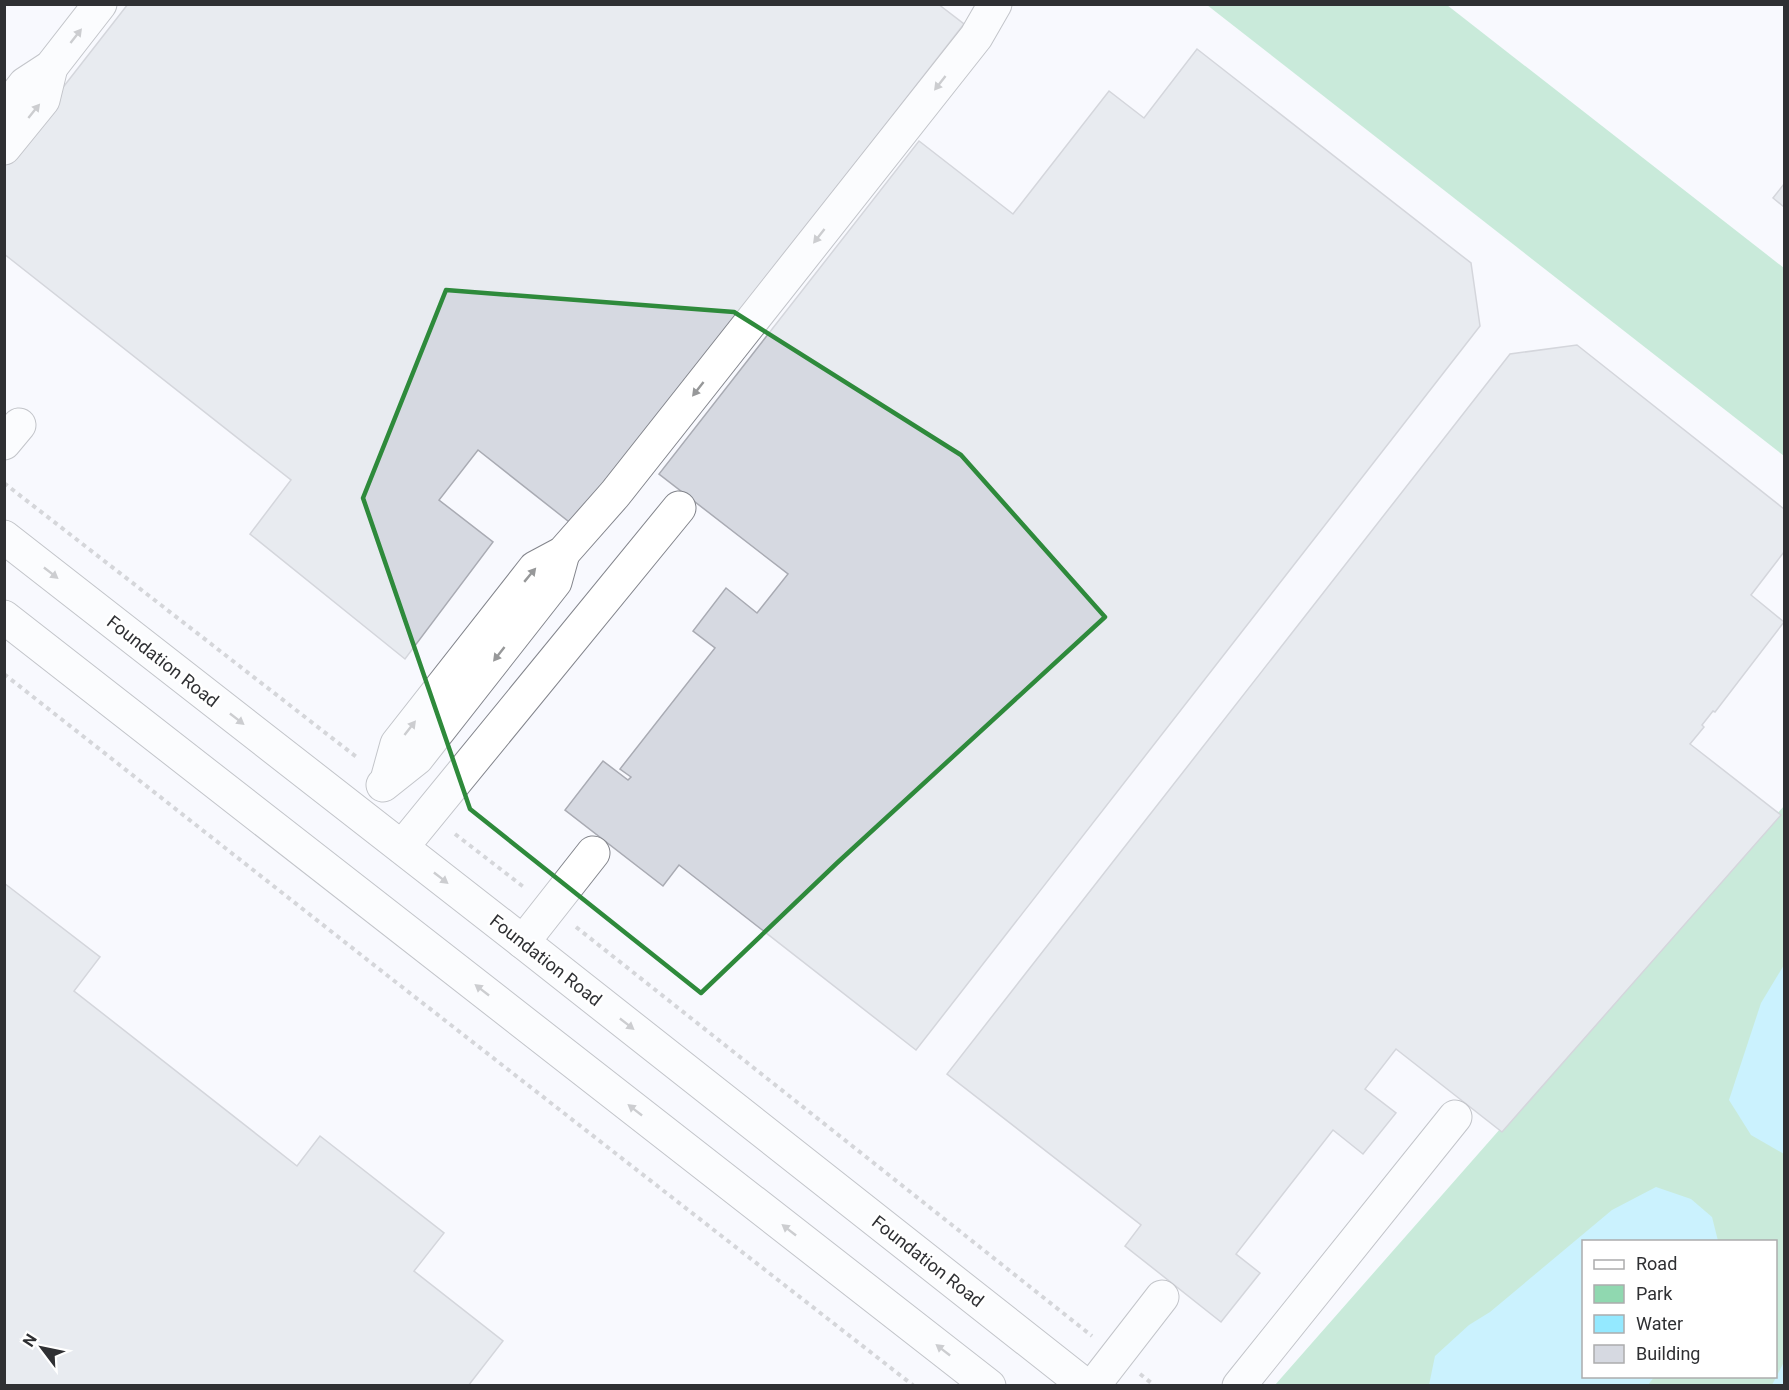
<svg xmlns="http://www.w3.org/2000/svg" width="1789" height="1390" font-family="Roboto,sans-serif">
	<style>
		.green { fill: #90d8b0; fill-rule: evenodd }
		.water { fill: #94e9ff }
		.building { fill: #d6d9e1; stroke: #a9abb3; stroke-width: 1.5 }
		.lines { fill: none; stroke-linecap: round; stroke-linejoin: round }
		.minor-casing { stroke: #83858c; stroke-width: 35 }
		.path { stroke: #abacb0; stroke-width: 4; stroke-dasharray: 4.5 4.5; stroke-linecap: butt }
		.minor { stroke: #fff; stroke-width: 33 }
		.oneway { fill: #979899 }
		.marked { fill: none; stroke: #2e8a3b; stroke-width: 4.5; stroke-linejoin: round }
		.labels { text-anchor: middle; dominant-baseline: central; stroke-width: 5; stroke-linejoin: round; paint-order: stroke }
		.street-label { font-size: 18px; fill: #2f3033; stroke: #fff }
	</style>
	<rect width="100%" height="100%" fill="#f8f9fe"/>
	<g class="green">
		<polygon points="1207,5 1447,5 1784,268 1784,456"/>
		<path d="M1784,806V1385H1275ZM1584,1242H1776V1376H1584Z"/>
	</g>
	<g class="water">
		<polygon points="1784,965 1784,1154 1751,1135 1729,1100 1761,1003"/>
		<polygon points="1656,1187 1691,1199 1712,1217 1718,1241 1584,1242 1584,1376 1654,1377 1648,1385 1429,1385 1435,1356 1469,1325 1490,1312 1612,1210"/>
		<polygon points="1784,1362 1784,1385 1772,1385"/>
	</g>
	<g class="building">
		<polygon points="128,4 938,4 964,24 573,525 478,450 439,500 493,542 405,659 250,534 291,480 4,254 4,163"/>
		<polygon points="1197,49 1471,263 1480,326 916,1050 679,865 663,886 565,810 603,761 628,780 631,777 620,769 715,648 693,631 726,588 757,613 788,574 659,474 919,141 1013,214 1109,91 1144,118"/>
		<polygon points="1784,184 1784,207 1773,198"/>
		<polygon points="1577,345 1784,509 1784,552 1751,595 1784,622 1715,712 1713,711 1702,725 1704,727 1690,744 1781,815 1502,1132 1396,1049 1365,1089 1396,1113 1363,1154 1333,1130 1236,1254 1260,1273 1221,1322 1125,1246 1141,1225 947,1074 1510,354"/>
		<polygon points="4,883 100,957 74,991 297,1166 320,1136 444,1233 414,1271 503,1341 468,1386 4,1386"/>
	</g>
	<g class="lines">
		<g class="minor-casing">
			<g id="minor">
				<polyline points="4,111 25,84 51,67 100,4"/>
				<polyline points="4,148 43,100 51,67"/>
				<polyline points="4,443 19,425"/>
				<polyline points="4,537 523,942 1086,1386"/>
				<polyline points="4,617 989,1386"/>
				<polyline points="387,780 397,744 535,568 563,553 615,494 976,37 995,4"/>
				<polyline points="383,785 417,758 555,582 563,553"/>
				<polyline points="402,847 679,508"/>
				<polyline points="523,942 593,853"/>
				<polyline points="1093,1386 1162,1297"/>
				<polyline points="1239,1386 1455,1117"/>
			</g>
		</g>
		<g class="path">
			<polyline points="4,483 359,759"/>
			<polyline points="4,674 379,969 914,1386"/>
			<polyline points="455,834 525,888"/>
			<polyline points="576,927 1092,1336"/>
			<polyline points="1140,1374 1155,1386"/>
		</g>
		<use href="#minor" class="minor"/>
	</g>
	<defs><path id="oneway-solid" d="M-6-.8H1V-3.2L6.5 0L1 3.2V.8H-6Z" transform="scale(1.5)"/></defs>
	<g class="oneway">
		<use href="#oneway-solid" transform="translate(76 36) rotate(-52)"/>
		<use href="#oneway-solid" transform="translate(940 83) rotate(128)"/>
		<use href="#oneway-solid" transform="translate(34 111) rotate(-51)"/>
		<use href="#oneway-solid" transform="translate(819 236) rotate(128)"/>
		<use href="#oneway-solid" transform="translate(698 389) rotate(128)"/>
		<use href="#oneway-solid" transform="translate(51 573) rotate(38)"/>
		<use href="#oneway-solid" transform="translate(530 575) rotate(-50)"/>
		<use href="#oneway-solid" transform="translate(499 654) rotate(128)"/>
		<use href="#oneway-solid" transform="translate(237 719) rotate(38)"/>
		<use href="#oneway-solid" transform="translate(410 728) rotate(-52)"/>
		<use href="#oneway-solid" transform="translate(441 878) rotate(38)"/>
		<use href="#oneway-solid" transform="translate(482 990) rotate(-142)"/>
		<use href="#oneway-solid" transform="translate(627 1024) rotate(38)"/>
		<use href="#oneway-solid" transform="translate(635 1110) rotate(-142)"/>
		<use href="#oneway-solid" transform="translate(789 1230) rotate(-142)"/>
		<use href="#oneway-solid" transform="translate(943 1350) rotate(-142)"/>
	</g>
	<path d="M0 0H1789V1390H0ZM446,290L734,312L961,455L1105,617L837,863L701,993L470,809L363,498Z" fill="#f8f9fe" fill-opacity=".55" fill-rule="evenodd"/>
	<path class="marked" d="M446,290L734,312L961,455L1105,617L837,863L701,993L470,809L363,498Z"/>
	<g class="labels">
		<g class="street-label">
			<text transform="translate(163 661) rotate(38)">Foundation Road</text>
			<text transform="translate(546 960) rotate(38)">Foundation Road</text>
			<text transform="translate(928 1261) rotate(38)">Foundation Road</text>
		</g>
	</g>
	<rect width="1789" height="1390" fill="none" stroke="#2f3033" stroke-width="12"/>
	<rect x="1582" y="1240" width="195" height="138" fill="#ffffff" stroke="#acacad" stroke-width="1.5"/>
	<rect x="1594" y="1260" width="30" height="9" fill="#ffffff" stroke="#acacad" stroke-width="1.5"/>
	<text x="1636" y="1270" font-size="18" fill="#2f3033">Road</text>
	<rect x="1594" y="1285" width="30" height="18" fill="#90d8b0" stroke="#acacad" stroke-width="1.5"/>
	<text x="1636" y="1300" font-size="18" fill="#2f3033">Park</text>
	<rect x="1594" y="1315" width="30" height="18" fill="#94e9ff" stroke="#acacad" stroke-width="1.5"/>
	<text x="1636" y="1330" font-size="18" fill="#2f3033">Water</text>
	<rect x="1594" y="1345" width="30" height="18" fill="#d6d9e1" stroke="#acacad" stroke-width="1.5"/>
	<text x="1636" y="1360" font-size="18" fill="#2f3033">Building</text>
	<g transform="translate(42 1348) rotate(302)" stroke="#ffffff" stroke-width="4.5" paint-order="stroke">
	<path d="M0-4.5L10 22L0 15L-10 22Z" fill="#2f3033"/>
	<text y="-9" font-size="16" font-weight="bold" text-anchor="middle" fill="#2f3033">N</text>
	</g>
</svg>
